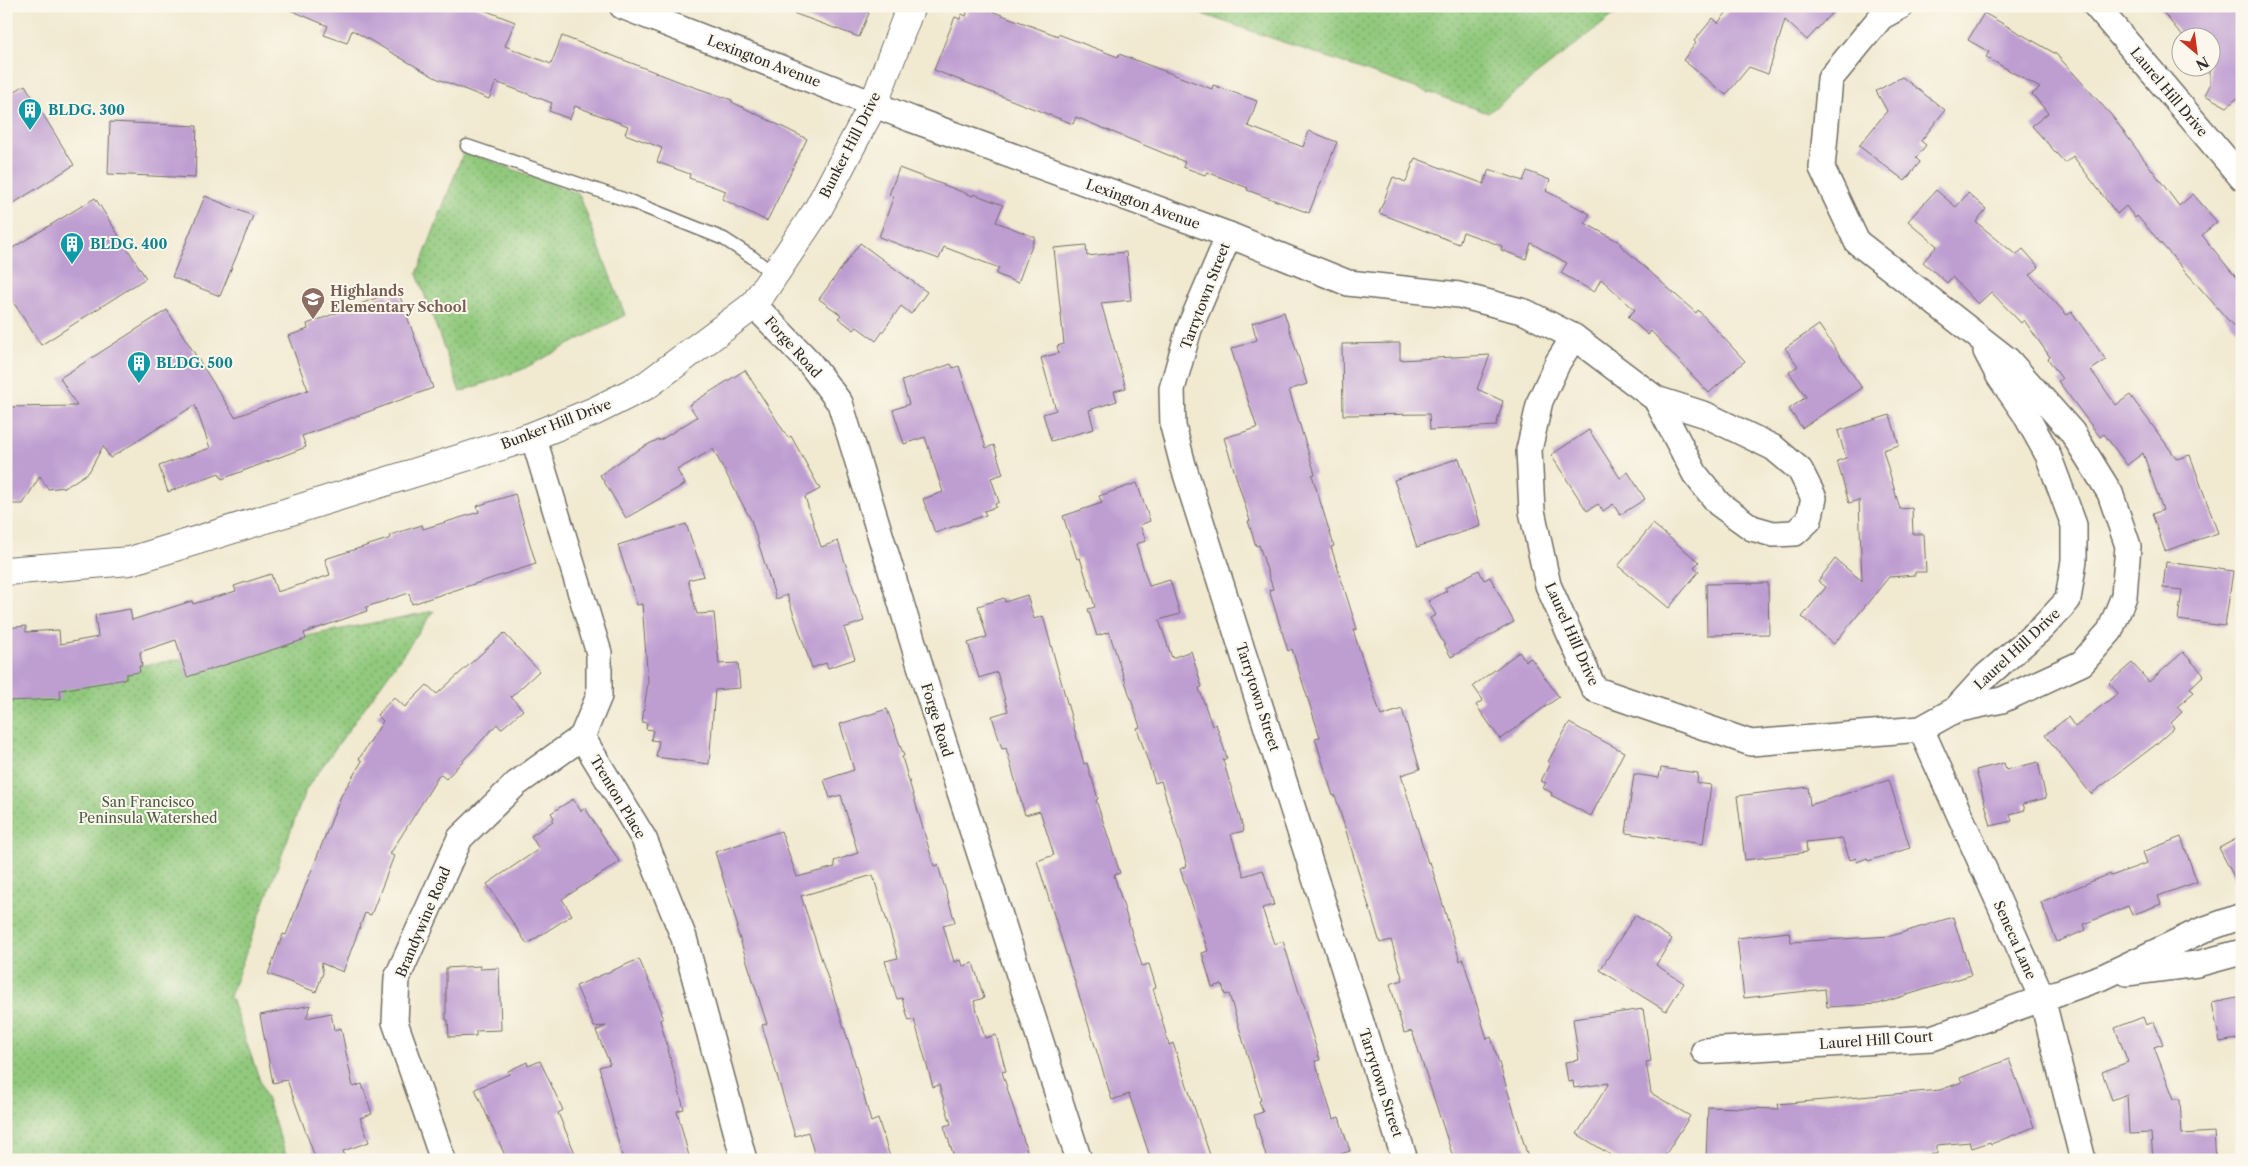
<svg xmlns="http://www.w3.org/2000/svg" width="2248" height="1166" font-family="'Libre Caslon Text',serif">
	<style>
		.grass { fill: url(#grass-dots); stroke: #5e7a54 }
		.building { fill: #be9dd1 }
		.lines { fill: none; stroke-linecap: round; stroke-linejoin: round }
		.service-casing { stroke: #706e65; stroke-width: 15 }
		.minor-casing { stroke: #706e65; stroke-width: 28 }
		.tertiary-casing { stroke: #706e65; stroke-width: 30 }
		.service { stroke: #fff; stroke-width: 12 }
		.minor { stroke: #fff; stroke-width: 25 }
		.tertiary { stroke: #fff; stroke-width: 28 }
		.labels { text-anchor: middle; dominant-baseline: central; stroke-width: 4; stroke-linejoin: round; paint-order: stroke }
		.street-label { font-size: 14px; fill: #2b2b2b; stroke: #fbf7ec }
		.culture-label { font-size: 14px; font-weight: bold; fill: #0d838f; stroke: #fbf7ec; text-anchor: start }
		.education-label { font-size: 14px; font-weight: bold; fill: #785e54; stroke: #fbf7ec; text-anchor: start }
		.park-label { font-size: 14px; fill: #4a5a44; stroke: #fbf7ec }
	</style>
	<defs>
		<pattern id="grass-dots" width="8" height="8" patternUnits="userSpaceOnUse" patternTransform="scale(1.25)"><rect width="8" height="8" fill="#91c97d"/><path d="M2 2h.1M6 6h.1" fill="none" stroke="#77a367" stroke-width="1.8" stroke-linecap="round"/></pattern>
	</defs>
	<rect width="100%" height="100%" fill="#fbf7ec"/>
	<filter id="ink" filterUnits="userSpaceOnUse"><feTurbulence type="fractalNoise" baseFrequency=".02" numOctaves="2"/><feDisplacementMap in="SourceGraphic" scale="10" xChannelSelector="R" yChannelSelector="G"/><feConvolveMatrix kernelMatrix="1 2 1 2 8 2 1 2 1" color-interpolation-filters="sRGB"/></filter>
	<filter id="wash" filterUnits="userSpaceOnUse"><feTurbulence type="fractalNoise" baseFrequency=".0096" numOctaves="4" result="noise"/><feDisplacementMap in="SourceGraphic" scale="20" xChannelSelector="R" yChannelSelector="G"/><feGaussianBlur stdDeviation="1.12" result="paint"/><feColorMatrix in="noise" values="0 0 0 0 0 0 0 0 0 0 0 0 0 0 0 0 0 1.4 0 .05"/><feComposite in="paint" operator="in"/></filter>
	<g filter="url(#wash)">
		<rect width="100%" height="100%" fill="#f1e9d0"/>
		<g class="grass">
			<polygon points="1179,6 1625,6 1488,113"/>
			<polygon points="464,151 579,194 625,315 521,370 460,392 417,274"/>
			<polygon points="434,611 306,789 230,996 288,1160 6,1160 6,687 214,654"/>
		</g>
		<g id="blocks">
			<g class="building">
				<polygon points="281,6 474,6 515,22 505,46 551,64 562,36 688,85 732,100 732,102 807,139 767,221 722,199 726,191 689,178 690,174 657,162 662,148 625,134 628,126 575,106 570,119 549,111 552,103 496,82 489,99 436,78 352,30 347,43 324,35 328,26"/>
				<polygon points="782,6 865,6 864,11 869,13 859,37 782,9"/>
				<polygon points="969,6 978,6 1058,36 1058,34 1118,57 1119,54 1212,89 1213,85 1257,101 1248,126 1303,147 1309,131 1337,142 1309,213 1247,190 1248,188 1207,172 1205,175 1183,167 1185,162 1076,117 1073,124 934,70 955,17 960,19 962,14 966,16"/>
				<polygon points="1732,6 1838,6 1807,40 1785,20 1768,74 1749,67 1726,95 1683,60 1696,43 1694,41 1713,18 1718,23"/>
				<polygon points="2158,6 2242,6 2242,94 2227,107 2205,95 2210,85 2210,70 2208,68 2210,68 2210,38 2184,38"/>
				<polygon points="1984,13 2056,54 2112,116 2179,206 2193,194 2217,222 2202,235 2242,285 2242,336 2137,216 2135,218 2126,206 2117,214 2073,156 2065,163 2032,126 2048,113 2032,94 2040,88 1986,57 1989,52 1968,40"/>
				<polygon points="1902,77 1945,110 1921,141 1926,145 1916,158 1920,162 1905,181 1859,146 1887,111 1876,91"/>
				<polygon points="25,85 74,165 6,208 6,97"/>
				<polygon points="110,122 197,126 195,178 108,174"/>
				<polygon points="1415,158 1484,184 1489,169 1523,181 1527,171 1550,180 1546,191 1590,214 1585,223 1621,243 1620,245 1696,313 1698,310 1745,361 1709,393 1651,331 1648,335 1628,317 1635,310 1601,279 1594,292 1561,273 1567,263 1531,243 1526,259 1501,250 1502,246 1463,232 1459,244 1379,213 1393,177 1406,182"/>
				<polygon points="899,168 973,196 974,194 1003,205 996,222 1035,237 1018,283 996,274 999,268 944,247 939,259 879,237 894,196 889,195"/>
				<polygon points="1936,190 1956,207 1968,193 1986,209 1976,222 2016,255 2023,249 2039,267 2030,275 2067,315 2072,312 2106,360 2091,370 2116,405 2130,395 2177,459 2190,455 2218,533 2165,551 2152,514 2163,510 2143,453 2127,465 2104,434 2100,437 2058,381 2062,379 2048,359 2050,357 2024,320 2021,323 1991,292 1978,304 1952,277 1947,283 1923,262 1937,246 1908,221"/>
				<polygon points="205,196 253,216 220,296 172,277"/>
				<polygon points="95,198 146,278 41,345 6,291 6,252"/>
				<polygon points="860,243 927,292 911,314 901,306 876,341 857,327 854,330 838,318 841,315 819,299"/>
				<polygon points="1086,245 1087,256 1126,252 1131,300 1101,303 1126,388 1114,391 1117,401 1089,410 1094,429 1051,441 1043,414 1056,410 1041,358 1059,353 1057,346 1064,344 1054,248"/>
				<polygon points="387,294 388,297 399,294 433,388 302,436 306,447 222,479 219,473 168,492 159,466 210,448 195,405 110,458 103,446 89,472 66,487 48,489 40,476 23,504 6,504 6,407 77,406 60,378 167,310 235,417 308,390 288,336 308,329 307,324"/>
				<polygon points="1284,312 1307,384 1289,390 1315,474 1312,475 1334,546 1331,547 1357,629 1353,630 1381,716 1402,709 1420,769 1401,775 1428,863 1430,862 1460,961 1463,959 1487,1039 1491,1037 1529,1160 1454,1160 1412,1031 1404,1033 1390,984 1403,980 1391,940 1380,943 1335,795 1333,796 1315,738 1320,737 1292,649 1288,651 1269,590 1273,589 1259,545 1256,546 1248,521 1250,521 1224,438 1257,428 1231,349 1257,340 1252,323"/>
				<polygon points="1819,325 1862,388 1802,428 1789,409 1806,397 1789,372 1798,366 1785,348"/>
				<polygon points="1400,343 1400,360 1490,355 1477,389 1503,401 1496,426 1430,430 1429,414 1343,415 1342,344"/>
				<polygon points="951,364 953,368 959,366 986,448 994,445 1003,474 991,478 999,502 995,504 996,507 984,511 986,515 935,533 923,499 943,492 925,437 904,444 893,410 909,404 902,381"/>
				<polygon points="745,370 788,438 791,436 820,489 805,497 821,547 838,541 864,621 844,628 855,659 828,668 826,663 812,668 787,595 776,599 751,520 713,449 677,470 685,484 626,518 600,475 625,458 645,446 659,439 659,441 697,417 689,405"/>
				<polygon points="1890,415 1899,445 1883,450 1900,509 1912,508 1913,534 1924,534 1926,572 1915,572 1915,575 1889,577 1834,644 1802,617 1826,587 1818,581 1835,559 1862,581 1859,500 1849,503 1837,461 1846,458 1838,431"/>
				<polygon points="1589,430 1620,478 1628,472 1645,499 1620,515 1613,504 1603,511 1598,504 1587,511 1551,455"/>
				<polygon points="1459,458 1481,526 1417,547 1394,480"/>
				<polygon points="1137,483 1150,521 1140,525 1146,541 1136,544 1149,586 1170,580 1180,614 1159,620 1172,658 1191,651 1202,687 1199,688 1212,726 1216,724 1227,758 1223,760 1244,831 1231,834 1244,876 1263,870 1274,905 1262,908 1274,944 1283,941 1320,1060 1315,1061 1333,1119 1339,1117 1350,1151 1323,1160 1267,1160 1254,1115 1263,1112 1259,1101 1261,1100 1229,994 1225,995 1222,984 1212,987 1202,953 1208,951 1180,869 1187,866 1161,781 1155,783 1137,728 1140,727 1109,632 1097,636 1088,609 1095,607 1080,558 1077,559 1063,516 1102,503 1099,496"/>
				<polygon points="515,494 536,564 412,604 409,593 366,607 367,611 304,633 306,639 187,677 176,640 140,652 142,666 139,666 140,672 126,674 126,679 60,690 61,699 6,701 6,628 26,626 26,632 59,630 60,644 98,637 95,615 130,609 132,620 192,601 193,604 236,591 234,586 271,574 277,592 330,575 325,559 391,538 390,535 422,525 423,529 479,512 477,506"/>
				<polygon points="686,524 704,576 688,580 697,614 714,613 719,664 738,663 740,688 715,690 709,764 656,757 659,741 651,740 653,730 646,729 647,723 642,722 648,682 642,604 637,605 618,545"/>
				<polygon points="1653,524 1699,562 1694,567 1699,571 1669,608 1618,566"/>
				<polygon points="2166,562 2233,571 2225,626 2178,620 2182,590 2163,588"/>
				<polygon points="1479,570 1484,580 1490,577 1514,622 1451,657 1430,618 1436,615 1428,601 1447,591 1445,588"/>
				<polygon points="1768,583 1769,634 1707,635 1706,584"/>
				<polygon points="1027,595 1034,619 1043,616 1084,764 1087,763 1091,778 1092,778 1098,799 1096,800 1120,873 1114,875 1142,966 1149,964 1156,987 1153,988 1169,1045 1173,1043 1210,1155 1200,1160 1151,1160 1129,1094 1112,1100 1037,861 1054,855 1040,811 1025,815 1006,748 1002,749 992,716 1008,711 997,672 979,678 968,643 987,637 978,606 1004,598 1005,602"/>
				<polygon points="504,633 539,671 511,697 523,710 501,729 497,724 446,779 440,774 390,854 394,856 371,915 365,913 343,972 321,963 323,973 316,992 268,974 283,934 286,935 341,796 362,761 359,759 383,721 377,715 394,697 405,707 427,685 437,694"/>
				<polygon points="1519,652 1526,661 1531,658 1559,697 1500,739 1476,705 1483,700 1473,686"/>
				<polygon points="2183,652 2204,675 2190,688 2194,692 2177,707 2182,712 2171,723 2174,728 2154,746 2091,794 2045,735 2068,717 2075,727 2118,693 2109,683 2132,663 2149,682"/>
				<polygon points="887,709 904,756 902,757 934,866 938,865 955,922 943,925 954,962 961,960 963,966 973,963 984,998 974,1001 985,1038 996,1035 1006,1071 1002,1072 1028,1154 1011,1160 955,1160 944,1126 951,1124 939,1085 933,1087 914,1019 909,1021 902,998 897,999 885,961 898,958 873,875 801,896 851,1049 871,1122 878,1119 891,1160 816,1160 808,1132 795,1136 762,1025 767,1024 736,927 738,927 715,852 781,831 797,877 835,867 834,861 858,853 841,795 830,798 824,780 854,770 840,724"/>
				<polygon points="1569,723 1624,752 1591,816 1551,795 1552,793 1543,788 1546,783 1541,781 1550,763 1548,762"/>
				<polygon points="2038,762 2046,798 2023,804 2025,810 2010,814 2012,821 1991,826 1976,770 2004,763 2006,770"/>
				<polygon points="1661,768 1698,773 1697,783 1711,785 1703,844 1626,833 1634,774 1659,778"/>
				<polygon points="1889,780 1910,848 1868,861 1867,858 1857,862 1856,858 1850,860 1842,838 1806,842 1807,852 1745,860 1737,796 1808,787 1810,805"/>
				<polygon points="573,799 581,811 585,808 620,862 562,899 572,915 527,944 487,884 539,849 531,836 553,821 552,820 554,818 551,813"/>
				<polygon points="2242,836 2242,892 2219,848"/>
				<polygon points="2181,837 2197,882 2158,896 2161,904 2132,915 2128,906 2084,924 2086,930 2057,942 2041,902 2110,874 2111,876 2147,863 2143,852"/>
				<polygon points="1635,915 1672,939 1656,965 1684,983 1666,1011 1600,970"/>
				<polygon points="1953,917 1971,975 1878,1004 1827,1007 1825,989 1744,998 1737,938 1789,932 1791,942 1891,936"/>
				<polygon points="639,959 662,1012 660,1013 663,1018 660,1020 684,1109 677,1111 690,1160 623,1160 599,1067 610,1064 596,1031 606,1026 594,1027 576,986"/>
				<polygon points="480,966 480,969 499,968 501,1030 476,1031 476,1036 449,1037 448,1020 446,1020 446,968"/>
				<polygon points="2242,997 2242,1038 2220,1042 2212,1003"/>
				<polygon points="311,1005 306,1018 331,1013 334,1030 341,1028 353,1087 362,1084 372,1114 360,1118 369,1142 343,1151 346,1160 316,1160 287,1080 273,1083 260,1015"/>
				<polygon points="1643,1009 1651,1061 1646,1062 1651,1093 1690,1116 1662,1160 1619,1160 1577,1134 1609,1083 1574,1088 1573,1081 1568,1082 1565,1062 1579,1060 1573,1019"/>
				<polygon points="2143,1017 2146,1025 2154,1022 2163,1044 2154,1047 2174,1099 2180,1099 2182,1134 2214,1132 2216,1160 2153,1160 2151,1133 2129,1134 2127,1094 2112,1100 2102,1072 2128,1062 2115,1028"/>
				<polygon points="2009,1059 2034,1127 1991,1144 1990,1142 1972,1148 1970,1142 1937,1145 1937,1154 1849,1160 1706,1160 1708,1107 1779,1109 1778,1104 1940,1090 1962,1082 1960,1078"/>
				<polygon points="540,1061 563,1110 558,1113 578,1160 507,1160 475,1089 509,1074 508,1071 527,1062 528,1066"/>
			</g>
		</g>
	</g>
	<g filter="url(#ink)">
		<use href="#blocks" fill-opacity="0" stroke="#706e65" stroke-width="1"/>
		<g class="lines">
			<g class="service-casing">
				<polyline id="service" points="467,146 632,202 724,239 752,257 774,275"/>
			</g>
			<g class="minor-casing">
				<g id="minor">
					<polyline points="622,6 911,119 1229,235 1348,283 1459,295 1525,312 1574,337 1656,399 1706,415 1774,448 1800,470 1814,498 1809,520 1795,533 1773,534 1752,528 1719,504 1695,474 1656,399"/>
					<polyline points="2096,6 2242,178"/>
					<polyline points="1229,235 1189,329 1172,389 1173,426 1183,465 1405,1160"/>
					<polyline points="754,305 809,362 840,403 936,718 1079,1160"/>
					<polyline points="1574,337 1558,362 1540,401 1529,450 1532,511 1548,585 1594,689 1751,743 1921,729 1955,710 2002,700 2082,663 2110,631 2124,596 2128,546 2110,493 2072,432 2008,360 1857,242 1822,168 1830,79 1881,17 1901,6"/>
					<polyline points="533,436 599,653 599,696 582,737 644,839 684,938 744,1160"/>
					<polyline points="1955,710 1986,676 2042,628 2068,600 2074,560 2074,525 2048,455 2024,412 1999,376 1986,351"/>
					<polyline points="1921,729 2042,998 2083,1160"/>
					<polyline points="2127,973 2197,964 2242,952"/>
					<polyline points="1704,1051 1932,1038 2105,976 2200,931 2242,916"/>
					<polyline points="443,1160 395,1022 397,978 460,838 516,784 582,737"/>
				</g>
			</g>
			<g class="tertiary-casing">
				<polyline id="tertiary" points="6,571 130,561 533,436 595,411 647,385 754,305 818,209 874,103 911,6"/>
			</g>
			<use href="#service" class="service"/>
			<use href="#minor" class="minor"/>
			<use href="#tertiary" class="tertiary"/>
		</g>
	</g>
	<defs>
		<g id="building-pin" transform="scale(1.25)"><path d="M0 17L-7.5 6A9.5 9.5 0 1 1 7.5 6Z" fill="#0f9aa8" stroke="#fbf7ec"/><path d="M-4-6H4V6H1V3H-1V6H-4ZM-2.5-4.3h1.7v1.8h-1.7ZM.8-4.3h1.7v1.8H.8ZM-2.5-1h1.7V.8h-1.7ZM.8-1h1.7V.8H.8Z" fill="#fff"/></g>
		<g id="school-pin" transform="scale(1.25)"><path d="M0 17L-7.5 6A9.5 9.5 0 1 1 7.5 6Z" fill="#8d6e63" stroke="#fbf7ec"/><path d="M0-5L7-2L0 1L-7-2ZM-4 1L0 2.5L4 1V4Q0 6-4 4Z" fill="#fff"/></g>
	</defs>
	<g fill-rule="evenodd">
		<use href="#building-pin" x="30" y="110"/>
		<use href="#building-pin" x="72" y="244"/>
		<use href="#school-pin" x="313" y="299"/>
		<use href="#building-pin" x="139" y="363"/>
	</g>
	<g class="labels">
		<g class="street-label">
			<text transform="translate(764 61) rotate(21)">Lexington Avenue</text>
			<text transform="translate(2169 92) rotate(50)">Laurel Hill Drive</text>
			<text transform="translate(850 145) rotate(-63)">Bunker Hill Drive</text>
			<text transform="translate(1143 204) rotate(20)">Lexington Avenue</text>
			<text transform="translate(1205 296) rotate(-69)">Tarrytown Street</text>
			<text transform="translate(793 347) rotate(48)">Forge Road</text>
			<text transform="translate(556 424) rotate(-21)">Bunker Hill Drive</text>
			<text transform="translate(1572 634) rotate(66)">Laurel Hill Drive</text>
			<text transform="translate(2017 649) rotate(-43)">Laurel Hill Drive</text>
			<text transform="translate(1258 697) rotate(72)">Tarrytown Street</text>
			<text transform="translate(937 720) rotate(73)">Forge Road</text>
			<text transform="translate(618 797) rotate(59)">Trenton Place</text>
			<text transform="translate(423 922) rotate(-67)">Brandywine Road</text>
			<text transform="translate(2015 940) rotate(66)">Seneca Lane</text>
			<text transform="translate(1876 1040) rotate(-4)">Laurel Hill Court</text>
			<text transform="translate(1381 1083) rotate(72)">Tarrytown Street</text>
		</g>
		<g class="culture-label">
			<text x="48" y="110">BLDG. 300</text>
			<text x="90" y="244">BLDG. 400</text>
			<text x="156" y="363">BLDG. 500</text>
		</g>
		<g class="education-label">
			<text x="330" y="291">Highlands<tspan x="330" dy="16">Elementary School</tspan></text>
		</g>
		<g class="park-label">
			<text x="148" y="802">San Francisco<tspan x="148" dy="16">Peninsula Watershed</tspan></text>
		</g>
	</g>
	<rect width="2248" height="1166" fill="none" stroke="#fbf7ec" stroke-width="25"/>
	<g transform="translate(2196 52) rotate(151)"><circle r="24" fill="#fbf7ec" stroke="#a8a59f"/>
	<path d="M0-4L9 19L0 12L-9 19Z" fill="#c8321e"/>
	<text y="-8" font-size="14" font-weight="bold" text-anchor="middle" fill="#2b2b2b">N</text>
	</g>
</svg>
